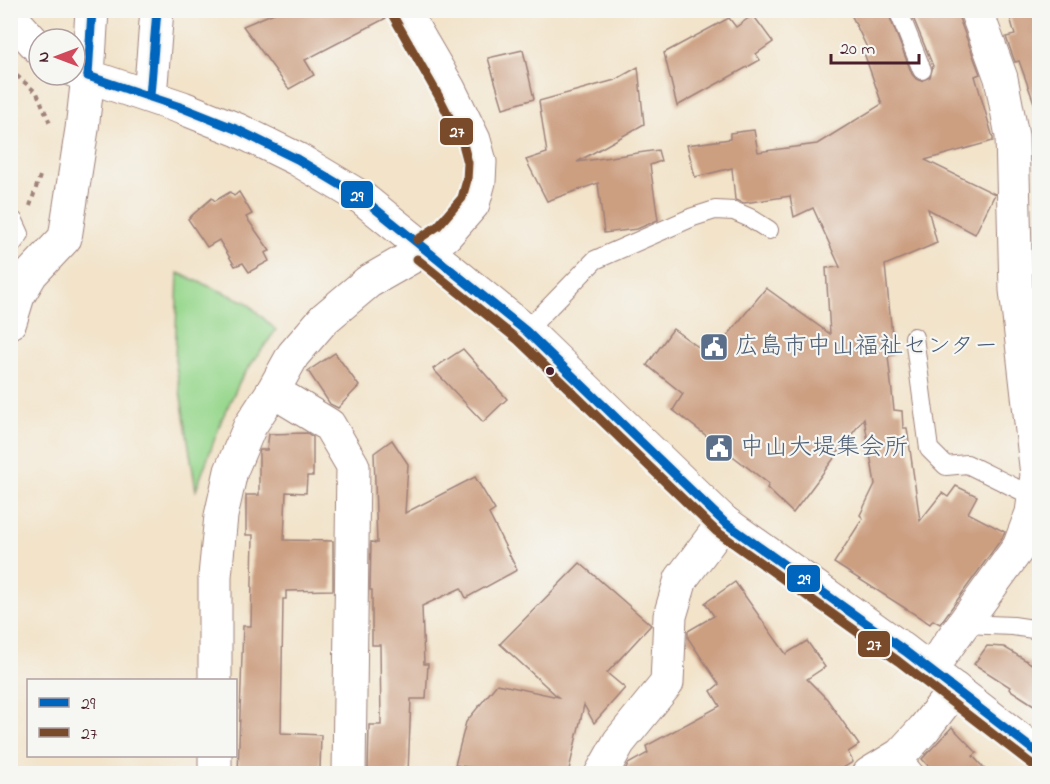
<svg xmlns="http://www.w3.org/2000/svg" width="1050" height="784" font-family="'Indie Flower','Klee One',sans-serif">
	<style>
		.green { fill: #97d78d; stroke: #707b5c; stroke-width: 1.5 }
		.building { fill: #cc9f81 }
		.lines { fill: none; stroke-linecap: round; stroke-linejoin: round }
		.service-casing { stroke: #9e817a; stroke-width: 20 }
		.minor-casing { stroke: #9e817a; stroke-width: 35 }
		.secondary-casing { stroke: #9e817a; stroke-width: 35 }
		.path { stroke: #9e817a; stroke-width: 4; stroke-dasharray: 4.5 4.5; stroke-linecap: butt }
		.service { stroke: #fff; stroke-width: 18 }
		.minor { stroke: #fff; stroke-width: 33 }
		.secondary { stroke: #fff; stroke-width: 33 }
		.bus-1-casing { stroke: #f6f6f2; stroke-width: 14 }
		.bus-2-casing { stroke: #f6f6f2; stroke-width: 14 }
		.bus-1 { stroke: #0065bd; stroke-width: 9 }
		.bus-2 { stroke: #7a4b2a; stroke-width: 9 }
		.bus-dot { fill: #4a1f2b; stroke: #f6f6f2; stroke-width: 2 }
		.labels { text-anchor: middle; dominant-baseline: central; stroke-width: 4.5; stroke-linejoin: round; paint-order: stroke }
		.service-label { font-size: 24px; fill: #4e5e75; stroke: #f6f6f2; text-anchor: start }
		.line-badge { stroke: #f6f6f2; stroke-width: 2 }
		.badge-label { font-size: 16px; text-anchor: middle; font-weight: bold; fill: #fff }
	</style>
	<rect width="100%" height="100%" fill="#f6f6f2"/>
	<filter id="ink" filterUnits="userSpaceOnUse"><feTurbulence type="fractalNoise" baseFrequency=".0167" numOctaves="2"/><feDisplacementMap in="SourceGraphic" scale="12" xChannelSelector="R" yChannelSelector="G"/><feConvolveMatrix kernelMatrix="1 2 1 2 8 2 1 2 1" color-interpolation-filters="sRGB"/></filter>
	<filter id="wash" filterUnits="userSpaceOnUse"><feTurbulence type="fractalNoise" baseFrequency=".008" numOctaves="4" result="noise"/><feDisplacementMap in="SourceGraphic" scale="24" xChannelSelector="R" yChannelSelector="G"/><feGaussianBlur stdDeviation="1.35" result="paint"/><feColorMatrix in="noise" values="0 0 0 0 0 0 0 0 0 0 0 0 0 0 0 0 0 1.4 0 .05"/><feComposite in="paint" operator="in"/></filter>
	<g filter="url(#wash)">
		<rect width="100%" height="100%" fill="#f2e3c9"/>
		<polygon class="green" points="178,273 246,302 276,330 242,377 222,419 196,490 175,360"/>
		<g id="blocks">
			<g class="building">
				<polygon points="281,10 384,10 386,18 305,60 314,75 289,89 243,26"/>
				<polygon points="849,10 887,10 912,74 916,79 921,81 930,77 933,66 910,10 956,10 980,74 975,76 993,138 993,141 925,160 995,194 975,234 928,209 937,243 885,265 894,355 888,356 894,410 902,411 903,428 907,428 920,521 942,493 948,497 956,486 977,496 968,513 1005,532 1002,538 940,624 933,620 930,624 834,563 863,518 860,515 875,484 864,418 793,513 767,488 769,484 673,410 683,394 647,365 673,329 711,356 766,288 830,334 826,268 840,267 813,208 794,217 790,196 744,203 735,200 732,168 695,177 687,145 730,139 730,133 754,130 758,152 817,144 882,104 864,53 869,52"/>
				<polygon points="1008,10 1040,10 1040,110 1037,111 1019,61 1015,62 1006,37 1015,35"/>
				<polygon points="753,15 773,42 756,54 760,60 677,106 664,53 729,18 736,27"/>
				<polygon points="523,50 534,99 503,108 488,58"/>
				<polygon points="638,67 644,124 577,162 658,150 661,161 650,165 658,220 637,229 604,233 598,183 547,201 526,160 547,153 539,101 615,80"/>
				<polygon points="230,192 234,196 239,192 252,214 246,217 270,251 265,253 269,261 249,272 243,263 235,266 219,240 207,247 188,219 212,198 215,201"/>
				<polygon points="463,349 507,399 483,422 433,369"/>
				<polygon points="335,353 359,386 338,408 330,404 308,371"/>
				<polygon points="307,433 313,437 313,476 307,476 306,493 286,492 284,540 333,541 333,590 286,591 286,599 283,599 281,733 321,735 320,770 273,770 272,774 238,774 243,626 251,626 253,535 246,535 246,495 259,495 259,452 260,450 267,450 269,434"/>
				<polygon points="392,440 408,464 405,513 475,477 495,510 489,514 517,570 466,598 461,588 422,606 424,664 428,664 426,699 411,699 408,773 368,772 369,725 381,725 380,645 372,645 372,590 370,590 371,542 377,543 374,453"/>
				<polygon points="580,563 651,625 607,673 625,688 594,723 584,705 568,774 513,774 455,765 466,722 497,684 558,697 500,644"/>
				<polygon points="735,582 786,654 807,641 825,667 807,679 827,699 859,745 848,752 853,762 833,774 623,774 628,764 648,753 646,746 720,706 711,691 719,684 688,638 688,631 714,616 705,603"/>
				<polygon points="987,646 1004,647 1040,669 1040,709 1009,689 1010,687 974,664"/>
				<polygon points="952,727 977,753 973,756 989,774 936,774 922,759"/>
			</g>
		</g>
	</g>
	<g filter="url(#ink)">
		<use href="#blocks" fill-opacity="0" stroke="#9e817a" stroke-width="1.5"/>
		<g class="lines">
			<g class="service-casing">
				<g id="service">
					<polyline points="898,10 922,70"/>
					<polyline points="10,219 14,221 20,234 10,247"/>
					<polyline points="526,331 595,260 693,217 715,210 734,211 750,218 769,230"/>
					<polyline points="914,337 929,449 946,466 967,464 1034,497"/>
					<polyline points="963,624 1013,626 1040,630"/>
					<polyline points="900,755 916,774"/>
				</g>
			</g>
			<g class="minor-casing">
				<g id="minor">
					<polyline points="10,16 39,48"/>
					<polyline points="10,322 18,296 31,274 65,238 82,129 88,76 75,71"/>
					<polyline points="273,391 329,425 353,466 349,774"/>
					<polyline points="930,670 1019,547 1032,513 1037,475 1016,290 1012,136 1001,78 976,10"/>
					<polyline points="215,680 215,576 221,516 231,471 250,426 273,391 293,355 324,319 368,282 424,250"/>
					<polyline points="215,774 215,756"/>
					<polyline points="601,774 619,742 667,683 670,616 681,579 724,522"/>
					<polyline points="869,774 900,755 924,729 955,689"/>
				</g>
			</g>
			<g class="secondary-casing">
				<g id="secondary">
					<polyline points="92,10 88,76 183,108 238,130 297,159 362,198 526,331 724,522 905,651 1040,755"/>
					<polyline points="403,10 449,89 474,140 480,162 479,182 473,204 446,235 424,250"/>
					<polyline points="150,96 157,10"/>
				</g>
			</g>
			<g class="path">
				<polyline points="10,70 37,93 50,123"/>
				<polyline points="30,206 40,176"/>
			</g>
			<use href="#service" class="service"/>
			<use href="#minor" class="minor"/>
			<use href="#secondary" class="secondary"/>
			<g class="bus-1-casing">
				<g id="bus-1">
					<polyline points="88,76 183,108 238,130 297,159 362,198 526,331 724,522 905,651 1040,755"/>
					<polyline points="88,76 92,10"/>
					<polyline points="150,96 157,10"/>
				</g>
			</g>
			<g class="bus-2-casing">
				<g id="bus-2">
					<polyline points="393,16 438,95 463,144 468,163 467,180 462,198 438,226 417,240"/>
					<polyline points="417,259 518,340 716,531 898,661 1033,765"/>
				</g>
			</g>
			<use href="#bus-1" class="bus-1"/>
			<use href="#bus-2" class="bus-2"/>
		</g>
	</g>
	<defs>
		<g id="civic-square" transform="scale(1.5)"><rect x="-9" y="-9" width="18" height="18" rx="4" fill="#5c6f8a" stroke="#f6f6f2"/><path d="M-.6-6.5H3V-4.5H.6V-3L4-1V1h2V6H-6V1h2V-1L-.6-3ZM-1.2 2.5V6h2.4V2.5Z" fill="#fff"/></g>
	</defs>
	<g fill-rule="evenodd">
		<use href="#civic-square" x="714" y="347"/>
		<use href="#civic-square" x="719" y="448"/>
	</g>
	<circle class="bus-dot" cx="550" cy="371" r="5"/>
	<g class="labels">
		<g class="service-label">
			<text x="735" y="347">広島市中山福祉センター</text>
			<text x="740" y="448">中山大堤集会所</text>
		</g>
	</g>
	<g class="line-badge">
		<rect x="439" y="117" width="35" height="29" rx="6" fill="#7a4b2a"/>
		<rect x="340" y="180" width="34" height="29" rx="6" fill="#0065bd"/>
		<rect x="786" y="564" width="35" height="29" rx="6" fill="#0065bd"/>
		<rect x="857" y="630" width="34" height="28" rx="6" fill="#7a4b2a"/>
	</g>
	<g class="badge-label">
		<text x="457" y="137">27</text>
		<text x="357" y="201">29</text>
		<text x="804" y="584">29</text>
		<text x="874" y="650">27</text>
	</g>
	<rect width="1050" height="784" fill="none" stroke="#f6f6f2" stroke-width="36"/>
	<rect x="27" y="679" width="210" height="78" fill="#f6f6f2" stroke="#b1a0a2" stroke-width="1.5"/>
	<rect x="39" y="698" width="30" height="9" fill="#0065bd" stroke="#b1a0a2" stroke-width="1.5"/>
	<text x="81" y="709" font-size="18" fill="#4a1f2b">29</text>
	<rect x="39" y="728" width="30" height="9" fill="#7a4b2a" stroke="#b1a0a2" stroke-width="1.5"/>
	<text x="81" y="739" font-size="18" fill="#4a1f2b">27</text>
	<g transform="translate(57 57) rotate(270)"><circle r="28" fill="#f6f6f2" stroke="#b1a0a2" stroke-width="1.5"/>
	<path d="M0-4.5L10 22L0 15L-10 22Z" fill="#d1495b"/>
	<text y="-9" font-size="16" font-weight="bold" text-anchor="middle" fill="#4a1f2b">N</text>
	</g>
	<path d="M831 54v9h88v-9" fill="none" stroke="#4a1f2b" stroke-width="3"/>
	<text x="840" y="54" font-size="18" fill="#4a1f2b" stroke="#f6f6f2" stroke-width="4.5" paint-order="stroke">20 m</text>
</svg>
